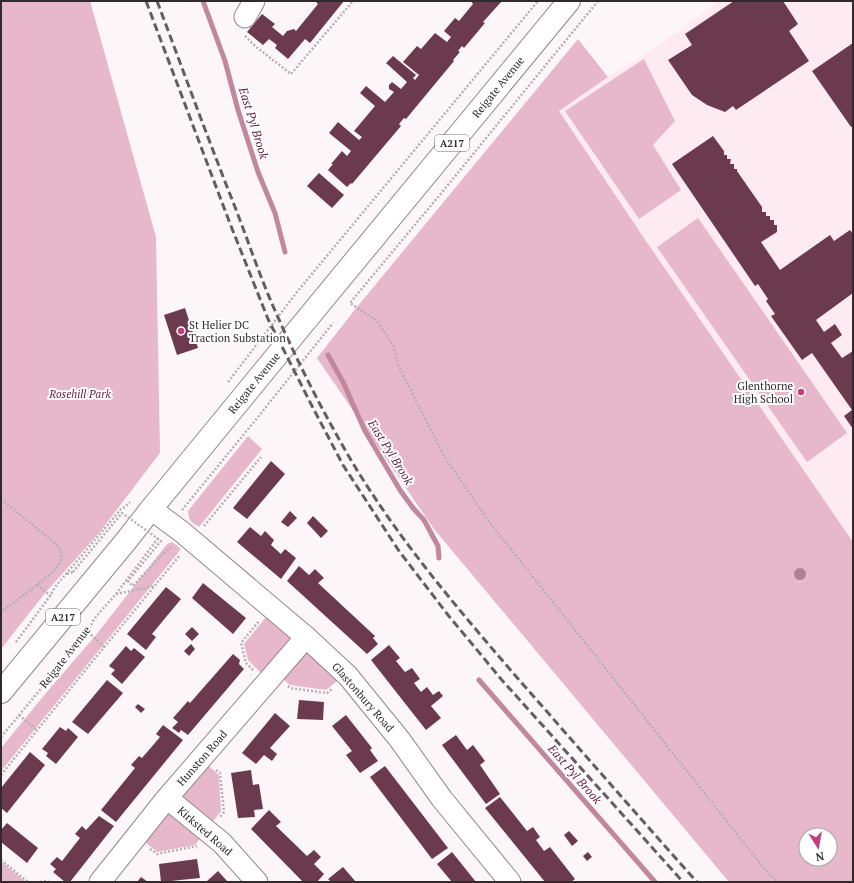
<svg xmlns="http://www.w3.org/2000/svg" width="854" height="883" font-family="'PT Serif',serif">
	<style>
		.built { fill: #feeaf1 }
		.green { fill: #e7b8c9; fill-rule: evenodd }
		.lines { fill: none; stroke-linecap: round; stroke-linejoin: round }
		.stream { stroke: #c0879d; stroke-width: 5 }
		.building { fill: #6c3a4f }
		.minor-casing { stroke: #95868b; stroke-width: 23 }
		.highway-casing { stroke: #95868b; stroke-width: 24 }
		.path { stroke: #b6b0b2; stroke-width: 2.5; stroke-dasharray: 2 2; stroke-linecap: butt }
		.minor { stroke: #fff; stroke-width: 21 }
		.highway { stroke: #fff; stroke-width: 22 }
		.rail { stroke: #645e60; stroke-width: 3; stroke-dasharray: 8 4; stroke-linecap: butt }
		.path-bridge { stroke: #b6b0b2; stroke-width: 2.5; stroke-dasharray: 2 2; stroke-linecap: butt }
		.tree { fill: #aa8294 }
		.poi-dot { fill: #c43e7f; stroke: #fff; stroke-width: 1.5 }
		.labels { text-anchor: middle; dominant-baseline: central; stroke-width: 4; stroke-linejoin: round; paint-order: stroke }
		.shield { fill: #fff; stroke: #6e6a6b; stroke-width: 1 }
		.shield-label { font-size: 10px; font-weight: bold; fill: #302a2c }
		.street-label { font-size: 11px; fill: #302a2c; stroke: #fff }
		.poi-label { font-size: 11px; fill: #302a2c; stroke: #fff; text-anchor: start }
		.park-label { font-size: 11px; font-style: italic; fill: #672343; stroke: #fff }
		.water-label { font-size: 12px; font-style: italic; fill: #601c3d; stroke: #fff }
	</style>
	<rect width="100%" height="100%" fill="#fdf6f8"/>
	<polygon class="built" points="719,1 853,1 853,542 646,241 559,111 608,77 650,51"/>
	<g class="green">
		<polygon points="1,1 90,1 156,237 160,453 99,533 46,592 1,649"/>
		<path d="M578,39L608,77L559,111L646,241L853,542V882H729L434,529L317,358L357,307ZM806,835H830V859H806Z"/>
		<polygon points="644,59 675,121 653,145 681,190 639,219 565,111"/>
		<polygon points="698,218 847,433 807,462 657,247"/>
		<path d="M248,436L262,449L199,527C191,522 189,521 188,511Z"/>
		<polygon points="172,542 181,549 1,771 1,748 46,693 96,635 167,544"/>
		<polygon points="271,611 343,676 326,690 290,685 272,670 265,677 248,660 244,644"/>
		<polygon points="203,761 219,775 221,811 195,845 157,852 139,837"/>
		<polygon points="1,861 26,882 1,882"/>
	</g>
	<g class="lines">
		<g class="stream">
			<polyline points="203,1 225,61 238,110 258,172 275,213 285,252"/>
			<polyline points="328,355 343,382 365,431 400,490 413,508 424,520 438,546 439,558"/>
			<polyline points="479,680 655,882"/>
		</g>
	</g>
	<g class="building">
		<polygon points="315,1 344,1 310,43 305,39 288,59 275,48 277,45 269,39 263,45 247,32 262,14 275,24 272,27 283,36 287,31 294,29 296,31 318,4"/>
		<polygon points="471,1 502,1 483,22 485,23 464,48 462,46 458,51 460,52 453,60 454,61 406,119 404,118 399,124 401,126 352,184 351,183 347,187 328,170 333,164 331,164 342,151 347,156 351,151 329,133 338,122 359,140 362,137 354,131 375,106 360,93 366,86 385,102 394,92 389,89 389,85 392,82 401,89 407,82 386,63 393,56 416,75 413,78 415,80 419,75 403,62 417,46 421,49 435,33 447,42 451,37 444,31 455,18 459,21 473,4"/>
		<polygon points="734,1 783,1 798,24 789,31 809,61 736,110 733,106 725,112 707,105 692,95 668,60 692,45 685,34"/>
		<polygon points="853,43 853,126 851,127 812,71"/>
		<polygon points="713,136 724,151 724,155 727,155 727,159 731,159 730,164 734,164 734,169 737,169 737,171 762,207 762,212 766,212 766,216 770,216 770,220 774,220 774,225 777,225 777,232 761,242 780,270 830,235 834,241 850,230 853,234 853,293 816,320 824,332 835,324 842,335 831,343 842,358 853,351 853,429 844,416 852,410 812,353 802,360 771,316 775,314 766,301 768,299 758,284 755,286 672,164"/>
		<polygon points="319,173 344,195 332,208 307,186"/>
		<polygon points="185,308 198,348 177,355 164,315"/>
		<polygon points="271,461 285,474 247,519 233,508"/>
		<polygon points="290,511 297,518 288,527 281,522"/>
		<polygon points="313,516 328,531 321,538 307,523"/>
		<polygon points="250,527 261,536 265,531 274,540 271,545 281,554 285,549 296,558 281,579 237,542"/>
		<polygon points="299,566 309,575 315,569 324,578 318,583 375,636 373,638 378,644 367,654 287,581"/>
		<polygon points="203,583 246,618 233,634 192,598"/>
		<polygon points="166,587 181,599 152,634 156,637 146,650 127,634"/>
		<polygon points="192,627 199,634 192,641 185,634"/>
		<polygon points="191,644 195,649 189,656 184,651"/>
		<polygon points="389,645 400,658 396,661 405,672 412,668 420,679 414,683 421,692 427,687 433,695 439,691 443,696 431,706 441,718 426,730 371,660"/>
		<polygon points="126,646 131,651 134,648 145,657 122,684 111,674 115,670 109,666"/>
		<polygon points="233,654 240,660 239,664 244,669 188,735 181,730 179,733 172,728 178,722 173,718 188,701 190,703"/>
		<polygon points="107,680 123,693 88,734 72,722"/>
		<polygon points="299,700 324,702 323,720 297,719"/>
		<polygon points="138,704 145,709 141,713 135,707"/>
		<polygon points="275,713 290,726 270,748 277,754 272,761 264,755 256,764 242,753"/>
		<polygon points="346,715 372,748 370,750 378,761 360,773 346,755 352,751 332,726"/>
		<polygon points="163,725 183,740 116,822 101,810 135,768 131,765 139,756 142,758 160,737 156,734"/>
		<polygon points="60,727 66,731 68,728 78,737 56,764 46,756 48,753 42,749"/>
		<polygon points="456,735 467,750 473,745 485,761 480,765 500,794 486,804 442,745"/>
		<polygon points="30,752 45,765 7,813 1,808 1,788"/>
		<polygon points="385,766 448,848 432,859 370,777"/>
		<polygon points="251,770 253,785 259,784 263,809 254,810 255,817 238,818 231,773"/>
		<polygon points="500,797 527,831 533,827 540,837 536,840 544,851 550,847 575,879 571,882 545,882 485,808"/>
		<polygon points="269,810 281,822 276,826 307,856 314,850 321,857 314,864 324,874 317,882 303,882 251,829"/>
		<polygon points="99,816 114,826 70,882 65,882 53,872 56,869 50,864 57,857 62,861 80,838 75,834 82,826 86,830"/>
		<polygon points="7,823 38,848 27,863 1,842 1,830"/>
		<polygon points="569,831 578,841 572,846 564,835"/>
		<polygon points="452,852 476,882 452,882 437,864"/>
		<polygon points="588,852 592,857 587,861 583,856"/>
		<polygon points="197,859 200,878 161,882 159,864"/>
		<polygon points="343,867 356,882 331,882 328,879"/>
		<polygon points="218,871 228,882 206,882"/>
		<polygon points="141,877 148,882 137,882"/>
	</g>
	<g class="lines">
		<g class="minor-casing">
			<g id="minor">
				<polyline points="245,17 254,1"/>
				<polyline points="151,509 182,532 306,637 348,676 400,740 442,799 510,882"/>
				<polyline points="167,798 222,843 257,882"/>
				<polyline points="100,882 167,798 306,637"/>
			</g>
		</g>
		<g class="highway-casing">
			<polyline id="highway" points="1,692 126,541 151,509 260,376 569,1"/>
		</g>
		<g class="path">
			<polyline points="598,1 443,191 350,303 377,321 393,345 399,367 443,454 487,519 767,872 778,882"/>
			<polyline points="245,36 255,46 291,74 353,1"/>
			<polyline points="228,382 297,292 538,1"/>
			<polyline points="1,499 57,545 62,554 60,562 56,569 37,585 1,612"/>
			<polyline points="182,510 258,417 333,323"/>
			<polyline points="204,526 261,457"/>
			<polyline points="155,562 169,548 172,548"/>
			<polyline points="67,574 73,572"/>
			<polyline points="37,585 51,596"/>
			<polyline points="116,594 154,586"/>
			<polyline points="88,632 104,647"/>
			<polyline points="16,642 50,596 55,587 121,509 125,507 130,502"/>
			<polyline points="253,670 246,663 241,643 259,621"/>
			<polyline points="288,686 290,688 327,693 333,688"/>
			<polyline points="19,715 37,730"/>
			<polyline points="1,737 88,632 94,619 116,594 159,537"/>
			<polyline points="216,770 220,773 224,812 220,817"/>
			<polyline points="1,775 92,662 180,555"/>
			<polyline points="150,849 157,854 197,846"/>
			<polyline points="1,860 28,882"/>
			<polyline points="40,882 47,881 49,882"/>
		</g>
		<use href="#minor" class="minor"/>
		<use href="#highway" class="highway"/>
		<g class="rail">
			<polyline points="146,1 229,221 268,319 312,406 343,465 399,551 448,615 501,679 683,882"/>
			<path d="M157,1C183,70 208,139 235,207C249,243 261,280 277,315C298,363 322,410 348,455C396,537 458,609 520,681C579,748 637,815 697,882"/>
		</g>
		<polyline class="path-bridge" points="73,572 122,513 161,541 128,581 133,586 155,562"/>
	</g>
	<circle class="tree" cx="800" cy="574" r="6"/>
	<g class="poi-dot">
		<circle cx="181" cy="331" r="4"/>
		<circle cx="801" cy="392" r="4"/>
	</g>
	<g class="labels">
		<g class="shield">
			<rect x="435" y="135" width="34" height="16" rx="3"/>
			<rect x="46" y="609" width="34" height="16" rx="3"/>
		</g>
		<g class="shield-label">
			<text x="452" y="143">A217</text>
			<text x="63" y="617">A217</text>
		</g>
		<g class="street-label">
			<text transform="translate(498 87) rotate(-51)">Reigate Avenue</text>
			<text transform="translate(254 383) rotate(-51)">Reigate Avenue</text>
			<text transform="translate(65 657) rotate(-52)">Reigate Avenue</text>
			<text transform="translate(363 697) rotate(49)">Glastonbury Road</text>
			<text transform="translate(202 758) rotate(-49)">Hunston Road</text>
			<text transform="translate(205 831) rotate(41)">Kirksted Road</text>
		</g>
		<g class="poi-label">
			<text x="189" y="325">St Helier DC<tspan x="189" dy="13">Traction Substation</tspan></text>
			<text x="793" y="386" text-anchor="end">Glenthorne<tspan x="793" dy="13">High School</tspan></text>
		</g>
		<g class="park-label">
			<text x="80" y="394">Rosehill Park</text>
		</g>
		<g class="water-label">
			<text transform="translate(254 123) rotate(73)">East Pyl Brook</text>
			<text transform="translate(391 452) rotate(58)">East Pyl Brook</text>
			<text transform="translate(575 774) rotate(49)">East Pyl Brook</text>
		</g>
	</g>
	<rect width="854" height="883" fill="none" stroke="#302a2c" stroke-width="4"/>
	<g transform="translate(818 847) rotate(169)"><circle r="19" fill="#ffffff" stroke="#acaaab"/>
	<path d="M0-3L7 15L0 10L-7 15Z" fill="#c43e7f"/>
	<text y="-6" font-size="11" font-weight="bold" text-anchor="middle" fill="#302a2c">N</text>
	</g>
</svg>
